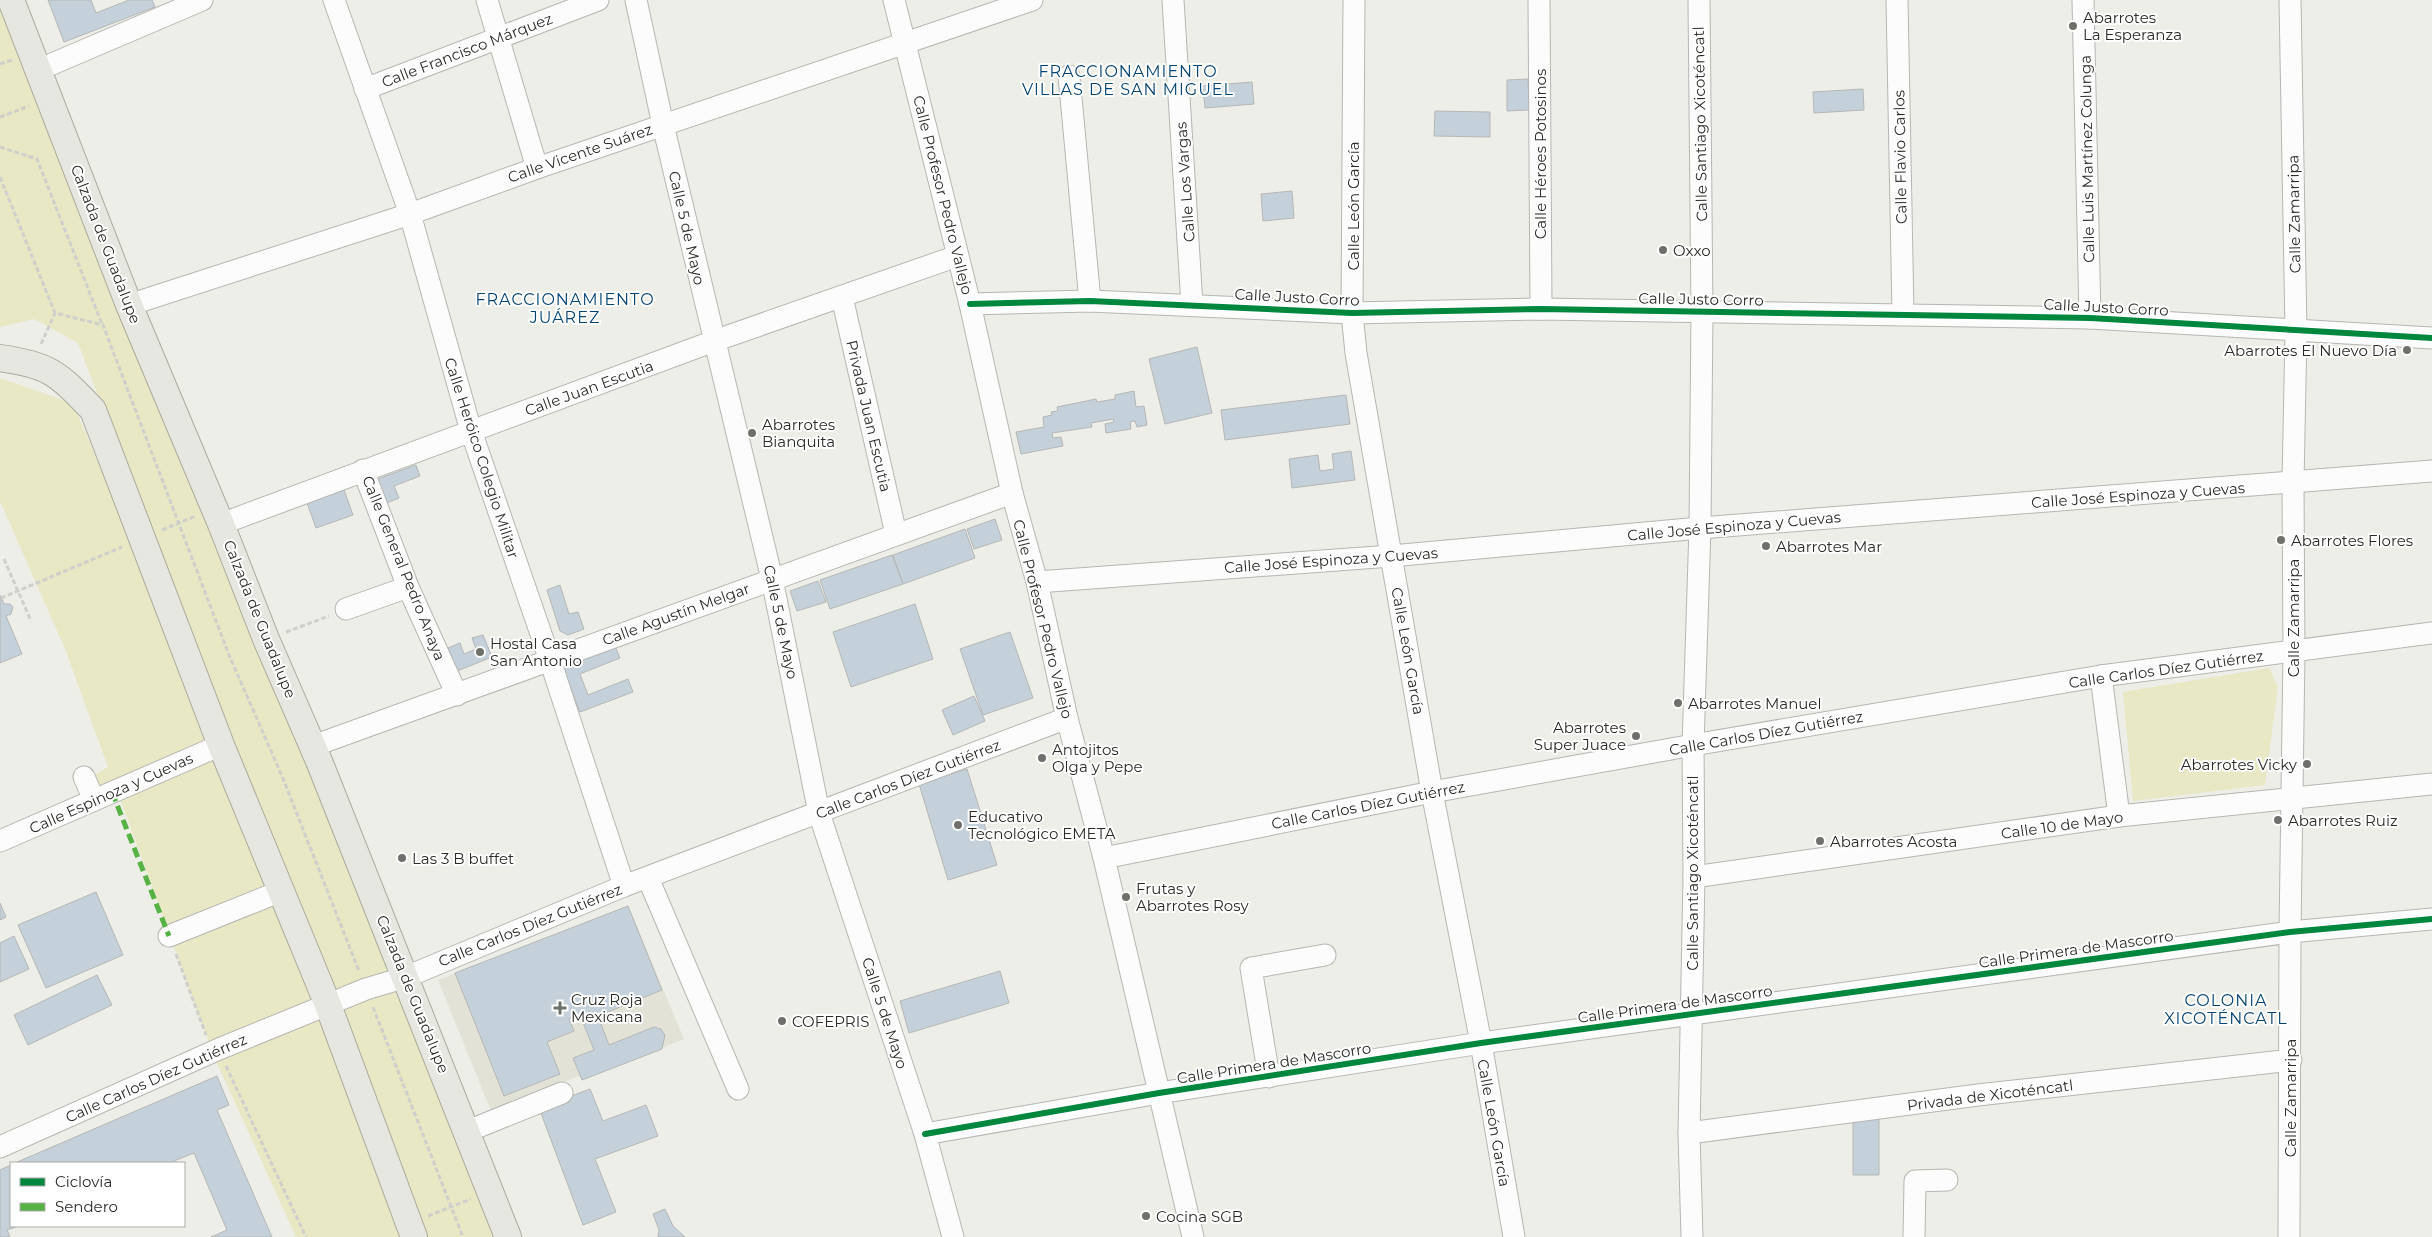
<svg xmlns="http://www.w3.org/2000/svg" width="2432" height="1237" font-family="Montserrat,sans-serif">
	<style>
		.built { fill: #e2e2d6 }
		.green { fill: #e8e8c4 }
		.building { fill: #c5d1da; stroke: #b5b7b6 }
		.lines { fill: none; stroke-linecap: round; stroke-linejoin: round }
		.minor-casing { stroke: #b6b6b2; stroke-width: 23 }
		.major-casing { stroke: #aaaa9d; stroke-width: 28 }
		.path { stroke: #cfcfcc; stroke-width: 3; stroke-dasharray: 5 2.5; stroke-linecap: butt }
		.minor { stroke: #fcfcfc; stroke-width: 21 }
		.major { stroke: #e7e7e1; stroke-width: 26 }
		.quiet { stroke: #56b245; stroke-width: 5; stroke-dasharray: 10 5; stroke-linecap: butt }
		.cycleway-casing { stroke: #fff; stroke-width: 9 }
		.cycleway { stroke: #00873e; stroke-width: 6 }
		.poi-dot { fill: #6f6f6b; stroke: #fff; stroke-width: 2 }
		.labels { text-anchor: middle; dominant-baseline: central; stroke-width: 4; stroke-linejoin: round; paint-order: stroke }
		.poi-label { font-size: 15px; fill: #2b2b27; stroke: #fff; text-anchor: start }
		.street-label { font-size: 15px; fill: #2b2b27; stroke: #fff }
		.neighbourhood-label { font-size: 16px; letter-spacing: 1px; fill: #054373; stroke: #fff }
	</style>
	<rect width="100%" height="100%" fill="#eeeee8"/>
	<polygon class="built" points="628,906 684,1039 582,1080 579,1076 491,1111 438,980"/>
	<g class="green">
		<polygon points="0,0 391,971 494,1237 418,1237 78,343 34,319 0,327"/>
		<polygon points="0,378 63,400 77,413 216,742 102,790 93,776 108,767 65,649 0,501"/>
		<polygon points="2269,668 2278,687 2265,785 2133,801 2123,692"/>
		<polygon points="221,745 414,1237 296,1237 212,1052 117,790"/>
	</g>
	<g class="building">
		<polygon points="48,0 91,0 96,13 129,0 152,0 155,7 64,42"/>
		<polygon points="1528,79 1529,110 1507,111 1507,80"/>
		<polygon points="1252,82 1254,104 1205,108 1203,86"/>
		<polygon points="1863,89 1864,110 1814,113 1813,92"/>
		<polygon points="1435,111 1490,112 1490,137 1434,136"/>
		<polygon points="1292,191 1294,218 1263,221 1261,194"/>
		<polygon points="1197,347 1212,413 1165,424 1149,359"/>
		<polygon points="1134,391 1136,407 1144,406 1147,425 1137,427 1135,421 1130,422 1131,429 1106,433 1105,424 1114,422 1113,419 1091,423 1092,427 1052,433 1053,438 1061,437 1063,446 1021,454 1016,432 1044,427 1043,417 1052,415 1051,412 1058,411 1057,407 1096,399 1097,402 1115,399 1115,395"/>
		<polygon points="1346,395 1350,424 1225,440 1221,410"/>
		<polygon points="1351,451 1355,480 1292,488 1289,459 1318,455 1320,471 1334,469 1332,454"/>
		<polygon points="416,465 420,476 394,486 399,498 384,504 375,480"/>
		<polygon points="344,490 353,515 316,528 307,503"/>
		<polygon points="995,519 1002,540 974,549 967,529"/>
		<polygon points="965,529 975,558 903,584 893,555"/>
		<polygon points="892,555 903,584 830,609 820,580"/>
		<polygon points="818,581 826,602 797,611 790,591"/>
		<polygon points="560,585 569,614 578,612 584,629 568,635 560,631 547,590"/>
		<polygon points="0,595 4,604 10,604 13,607 11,614 6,616 22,654 0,663"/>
		<polygon points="915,604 933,659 851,687 833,632"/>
		<polygon points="1010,632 1033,698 983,715 960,649"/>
		<polygon points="483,635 492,657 457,671 448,648 460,643 464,654 476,649 472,638"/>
		<polygon points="615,646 620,658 580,674 588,695 628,679 633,692 580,712 562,667"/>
		<polygon points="974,696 985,721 953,735 942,710"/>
		<polygon points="967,769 997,865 948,880 919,784"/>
		<polygon points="96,892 123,955 46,988 18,925"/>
		<polygon points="0,903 6,917 0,920"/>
		<polygon points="628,906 662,990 598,1016 609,1045 654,1027 661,1029 665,1035 662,1049 582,1080 573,1058 594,1050 580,1015 569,1019 574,1031 547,1042 560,1074 504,1096 455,973"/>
		<polygon points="14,936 29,969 0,982 0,943"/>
		<polygon points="1000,971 1009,1003 909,1033 900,1001"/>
		<polygon points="97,975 112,1005 28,1045 14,1015"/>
		<polygon points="217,1076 229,1105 217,1110 272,1237 211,1237 227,1230 194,1153 169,1163 15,1163"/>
		<polygon points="590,1089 603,1121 646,1105 658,1136 595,1159 616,1212 583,1225 539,1108"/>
		<polygon points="1879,1118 1879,1175 1853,1175 1853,1119"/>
		<polygon points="11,1165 11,1226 18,1226 7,1230 10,1237 0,1237 0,1170"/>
		<polygon points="665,1209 673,1226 685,1237 658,1237 659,1230 653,1214"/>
	</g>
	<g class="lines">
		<g class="minor-casing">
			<g id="minor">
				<polyline points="334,0 410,214 471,431 550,660 624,886"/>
				<polyline points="487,0 537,168"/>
				<polyline points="636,0 663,125 772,579 819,813 925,1134 953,1237"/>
				<polyline points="894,0 970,304 1012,493 1037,582 1067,718 1104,858 1193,1237"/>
				<polyline points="1173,0 1192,305"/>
				<polyline points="1354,0 1352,313 1356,353 1432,792 1481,1043 1514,1237"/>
				<polyline points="1539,0 1541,309"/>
				<polyline points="1897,0 1903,314"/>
				<polyline points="2083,0 2090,318"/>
				<polyline points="38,70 202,0"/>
				<polyline points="1069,76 1090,301"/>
				<polyline points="365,89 598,0"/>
				<polyline points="842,297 896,534"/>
				<polyline points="970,304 1090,301 1352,313 1541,309 2090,318 2432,338"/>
				<polyline points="129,305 410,214 537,168 1032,0"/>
				<polyline points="363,470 408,587 457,695"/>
				<polyline points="221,524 714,341 957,256"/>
				<polyline points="1037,582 1391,556 1700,528 2432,471"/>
				<polyline points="346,609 408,587"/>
				<polyline points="2101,676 2119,816"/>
				<polyline points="313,746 1012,493"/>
				<polyline points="84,777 94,800"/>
				<polyline points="0,841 221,745"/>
				<polyline points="1104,858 1432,792 1693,745 2101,676 2432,633"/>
				<polyline points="1694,877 2119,816 2432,784"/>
				<polyline points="648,878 738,1089"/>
				<polyline points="169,936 281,891"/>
				<polyline points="1269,1077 1251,968 1325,955"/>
				<polyline points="468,1131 562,1093"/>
				<polyline points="1689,1133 1978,1095 2291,1060"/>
				<polyline points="925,1134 1159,1093 1481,1043 2290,932 2432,919"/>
				<polyline points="0,1147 219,1049 366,989 406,977 624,886 1067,718"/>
				<polyline points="1692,1237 1689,1133 1694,877 1693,745 1700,528 1702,312 1699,0"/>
				<polyline points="1914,1237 1915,1181 1947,1180"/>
				<polyline points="2289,1237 2290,932 2294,653 2293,483 2296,331 2290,0"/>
			</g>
		</g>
		<g class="major-casing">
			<g id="major">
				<polyline points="11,0 129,305 221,524 266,639 319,761 508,1237"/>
				<path d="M0,358C51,365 58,374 93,410L221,745L328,1005L414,1237"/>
			</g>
		</g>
		<g class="path">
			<polyline points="0,64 12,60"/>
			<polyline points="0,117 29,106"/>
			<polyline points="0,147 37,159 102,324"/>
			<polyline points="0,177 55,313 103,325 229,655 282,776 359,971"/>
			<polyline points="41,344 55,313"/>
			<polyline points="162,530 196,516"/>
			<polyline points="4,559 31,621"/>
			<polyline points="1,598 122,547"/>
			<polyline points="286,632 329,616"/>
			<polyline points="176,954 206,1035"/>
			<polyline points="373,1007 463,1237"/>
			<polyline points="226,1066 306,1237"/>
			<polyline points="428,1216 471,1199"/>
		</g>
		<use href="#minor" class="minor"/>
		<use href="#major" class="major"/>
		<polyline class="quiet" points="112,792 169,936"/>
		<g class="cycleway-casing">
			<g id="cycleway">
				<polyline points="970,304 1090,301 1352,313 1541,309 2090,318 2432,338"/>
				<polyline points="925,1134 1159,1093 1481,1043 2290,932 2432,919"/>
			</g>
		</g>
		<use href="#cycleway" class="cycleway"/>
	</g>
	<g class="poi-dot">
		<circle cx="2073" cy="26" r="5"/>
		<circle cx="1663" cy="250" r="5"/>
		<circle cx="2407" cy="350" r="5"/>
		<circle cx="752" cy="433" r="5"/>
		<circle cx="2281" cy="540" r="5"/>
		<circle cx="1766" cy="546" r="5"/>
		<circle cx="480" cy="652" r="5"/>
		<circle cx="1678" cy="703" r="5"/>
		<circle cx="1636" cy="736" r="5"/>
		<circle cx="1042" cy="758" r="5"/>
		<circle cx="2307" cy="764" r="5"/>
		<circle cx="2278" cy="820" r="5"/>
		<circle cx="958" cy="825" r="5"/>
		<circle cx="1820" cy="841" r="5"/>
		<circle cx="402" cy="858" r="5"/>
		<circle cx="1126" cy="897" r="5"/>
		<path d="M557.5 1000.5h5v5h5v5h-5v5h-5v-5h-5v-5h5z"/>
		<circle cx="782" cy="1021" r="5"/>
		<circle cx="1146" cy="1216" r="5"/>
	</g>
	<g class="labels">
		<g class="poi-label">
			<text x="2083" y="17">Abarrotes<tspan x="2083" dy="17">La Esperanza</tspan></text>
			<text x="1673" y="250">Oxxo</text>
			<text x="2397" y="350" text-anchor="end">Abarrotes El Nuevo Día</text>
			<text x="762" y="424">Abarrotes<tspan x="762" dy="17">Bianquita</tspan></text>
			<text x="2291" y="540">Abarrotes Flores</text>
			<text x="1776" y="546">Abarrotes Mar</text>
			<text x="490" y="643">Hostal Casa<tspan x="490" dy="17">San Antonio</tspan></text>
			<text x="1688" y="703">Abarrotes Manuel</text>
			<text x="1626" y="727" text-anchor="end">Abarrotes<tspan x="1626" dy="17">Super Juace</tspan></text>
			<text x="1052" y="749">Antojitos<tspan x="1052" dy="17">Olga y Pepe</tspan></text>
			<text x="2297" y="764" text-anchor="end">Abarrotes Vicky</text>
			<text x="968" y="816">Educativo<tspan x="968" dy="17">Tecnológico EMETA</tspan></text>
			<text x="2288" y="820">Abarrotes Ruiz</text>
			<text x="1830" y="841">Abarrotes Acosta</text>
			<text x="412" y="858">Las 3 B buffet</text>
			<text x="1136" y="888">Frutas y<tspan x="1136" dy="17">Abarrotes Rosy</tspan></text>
			<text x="571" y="999">Cruz Roja<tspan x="571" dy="17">Mexicana</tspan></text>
			<text x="792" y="1021">COFEPRIS</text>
			<text x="1156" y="1216">Cocina SGB</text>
		</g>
		<g class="street-label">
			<text transform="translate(467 50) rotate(-21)">Calle Francisco Márquez</text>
			<text transform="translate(1700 124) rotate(-91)">Calle Santiago Xicoténcatl</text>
			<text transform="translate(580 153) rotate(-19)">Calle Vicente Suárez</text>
			<text transform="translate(1540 154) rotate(-90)">Calle Héroes Potosinos</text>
			<text transform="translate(1900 157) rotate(-91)">Calle Flavio Carlos</text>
			<text transform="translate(2087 159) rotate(-91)">Calle Luis Martínez Colunga</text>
			<text transform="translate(1185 182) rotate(-94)">Calle Los Vargas</text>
			<text transform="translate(943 195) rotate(76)">Calle Profesor Pedro Vallejo</text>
			<text transform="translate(1353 206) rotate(-90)">Calle León García</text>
			<text transform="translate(2294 214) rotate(-91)">Calle Zamarripa</text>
			<text transform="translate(687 228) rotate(77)">Calle 5 de Mayo</text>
			<text transform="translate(106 244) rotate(69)">Calzada de Guadalupe</text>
			<text transform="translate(1297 297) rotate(3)">Calle Justo Corro</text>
			<text transform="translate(1701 299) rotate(1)">Calle Justo Corro</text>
			<text transform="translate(2106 307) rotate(3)">Calle Justo Corro</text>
			<text transform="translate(589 388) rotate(-20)">Calle Juan Escutia</text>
			<text transform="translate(869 416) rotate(77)">Privada Juan Escutia</text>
			<text transform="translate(482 458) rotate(72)">Calle Heróico Colegio Militar</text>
			<text transform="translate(2138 495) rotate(-4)">Calle José Espinoza y Cuevas</text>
			<text transform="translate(1734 526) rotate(-5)">Calle José Espinoza y Cuevas</text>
			<text transform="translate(1331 560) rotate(-4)">Calle José Espinoza y Cuevas</text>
			<text transform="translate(404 568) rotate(68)">Calle General Pedro Anaya</text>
			<text transform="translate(676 614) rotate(-20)">Calle Agustín Melgar</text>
			<text transform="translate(2293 618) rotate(-90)">Calle Zamarripa</text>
			<text transform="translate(260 619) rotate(68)">Calzada de Guadalupe</text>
			<text transform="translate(1043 619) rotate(76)">Calle Profesor Pedro Vallejo</text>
			<text transform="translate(781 622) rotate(78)">Calle 5 de Mayo</text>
			<text transform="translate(1408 651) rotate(80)">Calle León García</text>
			<text transform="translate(2166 669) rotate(-8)">Calle Carlos Díez Gutiérrez</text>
			<text transform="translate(1766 733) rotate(-10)">Calle Carlos Díez Gutiérrez</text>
			<text transform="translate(908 779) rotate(-21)">Calle Carlos Díez Gutiérrez</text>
			<text transform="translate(111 793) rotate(-24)">Calle Espinoza y Cuevas</text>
			<text transform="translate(1368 805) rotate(-11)">Calle Carlos Díez Gutiérrez</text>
			<text transform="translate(2062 825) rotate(-8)">Calle 10 de Mayo</text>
			<text transform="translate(1692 873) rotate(-90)">Calle Santiago Xicoténcatl</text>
			<text transform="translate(530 925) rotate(-22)">Calle Carlos Díez Gutiérrez</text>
			<text transform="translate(2076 949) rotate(-8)">Calle Primera de Mascorro</text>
			<text transform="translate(413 994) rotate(68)">Calzada de Guadalupe</text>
			<text transform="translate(1675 1004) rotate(-8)">Calle Primera de Mascorro</text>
			<text transform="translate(885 1013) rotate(72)">Calle 5 de Mayo</text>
			<text transform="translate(1274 1063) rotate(-9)">Calle Primera de Mascorro</text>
			<text transform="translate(156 1078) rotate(-24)">Calle Carlos Díez Gutiérrez</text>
			<text transform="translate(1990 1095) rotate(-7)">Privada de Xicoténcatl</text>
			<text transform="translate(2290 1098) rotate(-90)">Calle Zamarripa</text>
			<text transform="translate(1494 1123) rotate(80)">Calle León García</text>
		</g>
		<g class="neighbourhood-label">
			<text x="1128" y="71">FRACCIONAMIENTO<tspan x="1128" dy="18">VILLAS DE SAN MIGUEL</tspan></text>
			<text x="565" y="299">FRACCIONAMIENTO<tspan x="565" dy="18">JUÁREZ</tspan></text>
			<text x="2226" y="1000">COLONIA<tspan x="2226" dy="18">XICOTÉNCATL</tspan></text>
		</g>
	</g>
	<rect x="10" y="1162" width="175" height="65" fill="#ffffff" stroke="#aaaaa9"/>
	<rect x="20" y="1178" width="25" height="8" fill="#00873e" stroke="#aaaaa9"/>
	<text x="55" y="1187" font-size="15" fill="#2b2b27">Ciclovía</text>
	<rect x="20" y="1203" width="25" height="8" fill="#56b245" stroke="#aaaaa9"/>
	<text x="55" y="1212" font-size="15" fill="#2b2b27">Sendero</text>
</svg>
